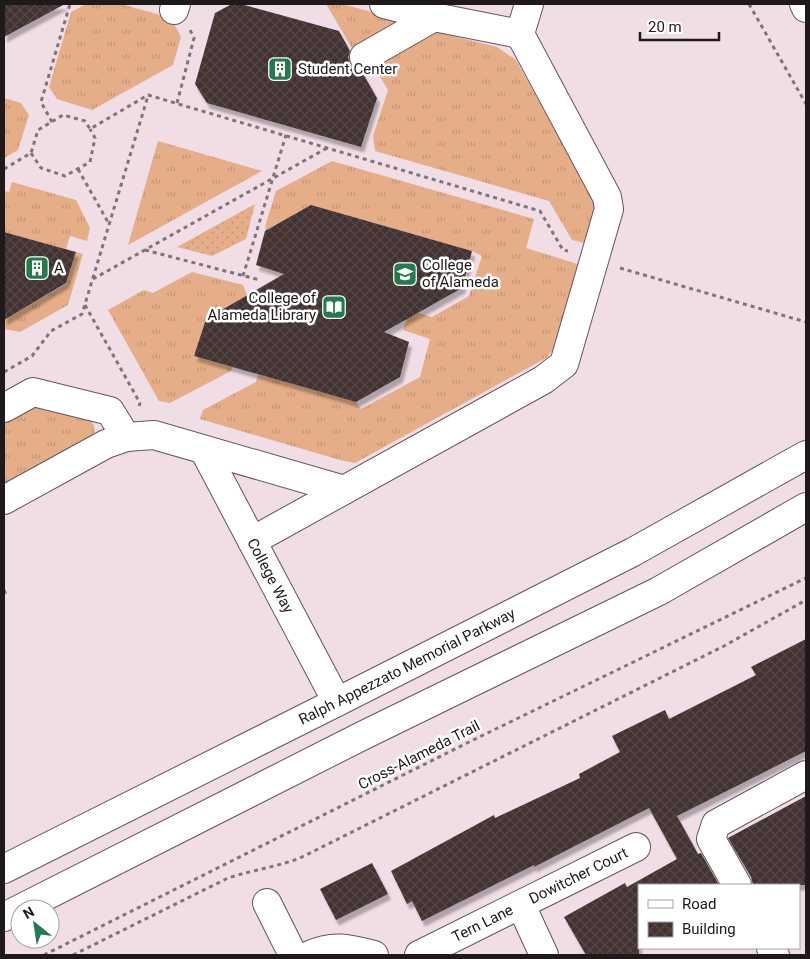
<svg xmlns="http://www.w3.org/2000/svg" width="810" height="959" font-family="Roboto,sans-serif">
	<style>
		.grass { fill: url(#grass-tufts) }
		.garden { fill: url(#garden-dots) }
		.building { fill: url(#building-cross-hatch); filter: url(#shadow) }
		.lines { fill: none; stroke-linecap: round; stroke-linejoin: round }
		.minor-casing { stroke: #65555d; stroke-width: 30 }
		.major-casing { stroke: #65555d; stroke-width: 30 }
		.path { stroke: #807379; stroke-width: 3; stroke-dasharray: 4 4; stroke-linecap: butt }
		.minor { stroke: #fff; stroke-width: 28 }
		.major { stroke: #fff; stroke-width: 28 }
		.labels { text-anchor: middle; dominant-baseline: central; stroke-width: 5; stroke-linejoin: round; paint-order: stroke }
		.poi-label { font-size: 15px; fill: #20191c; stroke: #fff; text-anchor: start }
		.street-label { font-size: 15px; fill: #20191c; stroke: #fff }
	</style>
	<defs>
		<pattern id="grass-tufts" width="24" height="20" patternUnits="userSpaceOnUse" patternTransform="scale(1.25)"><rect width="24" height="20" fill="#e6ae88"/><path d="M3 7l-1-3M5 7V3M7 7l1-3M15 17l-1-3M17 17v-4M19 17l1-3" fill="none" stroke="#c59575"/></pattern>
		<pattern id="garden-dots" width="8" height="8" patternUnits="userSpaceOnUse" patternTransform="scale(1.25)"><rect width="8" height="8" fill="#e6ae88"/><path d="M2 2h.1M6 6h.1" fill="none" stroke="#c59575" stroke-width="1.8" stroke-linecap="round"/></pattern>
		<pattern id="building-cross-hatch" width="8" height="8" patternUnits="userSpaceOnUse" patternTransform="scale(1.25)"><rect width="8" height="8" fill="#423231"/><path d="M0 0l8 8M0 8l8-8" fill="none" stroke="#544646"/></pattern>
		<filter id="shadow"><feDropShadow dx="3" dy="5.5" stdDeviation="1" flood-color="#0004"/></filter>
	</defs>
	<rect width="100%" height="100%" fill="#f0dde6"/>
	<g class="grass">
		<polygon points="86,4 121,4 171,18 181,37 173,65 92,110 57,99 49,87 71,12"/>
		<polygon points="326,4 342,4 405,21 353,50"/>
		<polygon points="425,29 497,47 516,60 593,198 595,209 588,244 572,240 549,201 375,151 373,136 388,90 371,61"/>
		<polygon points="4,98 21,103 29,115 18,150 4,158"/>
		<polygon points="158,141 262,171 128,245"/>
		<polygon points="332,161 534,219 526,248 581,265 553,350 546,358 355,463 340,460 200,419 203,410 256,382 258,374 356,402 361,409 420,377 430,339 403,330 409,310 432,317 469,296 482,256 472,251 311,206 265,231 266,223 276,191"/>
		<polygon points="12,182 76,200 90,228 87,241 70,236 66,249 4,232 4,191 9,192"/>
		<polygon points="76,252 83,254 68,305 20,332 4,329 4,320 66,284"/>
		<polygon points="192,272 243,285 247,295 206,319 194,356 232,367 231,371 170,403 159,401 108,310 144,290 153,293"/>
		<path d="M45,407L90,420C96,427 96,431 91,438L4,486V423L30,409Z"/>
	</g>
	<polygon class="garden" points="255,204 246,239 212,256 177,247"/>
	<g class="building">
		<polygon points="4,4 65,4 4,37"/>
		<polygon points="232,4 241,4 339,31 350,51 348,57 350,64 356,70 362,72 377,98 361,147 207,103 195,84 215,13"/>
		<polygon points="311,205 472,251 462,288 384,332 409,342 400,377 356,402 194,356 206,319 284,274 256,265 265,231"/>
		<polygon points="4,232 76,252 66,283 4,320"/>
		<polygon points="806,639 806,751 677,816 698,854 701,853 719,885 639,885 639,955 586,955 564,917 625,883 627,887 677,859 649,808 534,867 534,865 422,921 412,901 407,904 391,871 494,815 495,818 580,778 579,774 620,752 612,736 665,710 669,719 756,675 751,667"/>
		<polygon points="806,796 806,885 753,885 751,877 728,838"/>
		<polygon points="372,863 388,894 336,920 320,889"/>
	</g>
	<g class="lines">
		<g class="minor-casing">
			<g id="minor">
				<polyline points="384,4 434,17"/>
				<polyline points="174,10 176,4"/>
				<polyline points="364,57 434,17 520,34"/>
				<polyline points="4,408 33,392 110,411 126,437"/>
				<path id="s1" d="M204,450L337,702"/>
				<polyline points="4,500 106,444 126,437 154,435 344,490"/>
				<polyline points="252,541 543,380 564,364 609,209 607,197 520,34 529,4"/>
				<path id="s2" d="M4,869L337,702L633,552L806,455"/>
				<polyline points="737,885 711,839 716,824 806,775"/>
				<polyline points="267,903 293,955"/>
				<polyline points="521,905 544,955"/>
				<polyline points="4,917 364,735 659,591 806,507"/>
				<polyline points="771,948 775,955"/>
				<path d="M310,955C334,944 350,949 374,955"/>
				<path id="s3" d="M419,955L636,847"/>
			</g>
		</g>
		<g class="major-casing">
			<polyline id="major" points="804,4 806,8"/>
		</g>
		<g class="path">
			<polyline points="749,4 806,104"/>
			<polyline points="177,103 194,38 190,30"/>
			<polyline points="52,122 41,102 70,4"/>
			<polyline points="31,153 41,168 65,176 90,162 95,138 90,129"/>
			<polyline points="4,169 31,153 38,130 63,115 85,121 90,129 148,95 540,211 563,250 568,251"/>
			<polyline points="78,169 109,224"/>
			<polyline points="145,250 260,280"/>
			<polyline points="620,268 806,322"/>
			<polyline points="243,276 286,135"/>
			<polyline points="93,279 327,148"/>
			<polyline points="85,305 140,403 139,406"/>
			<polyline points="4,372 32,356 51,331 82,314 148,96"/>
			<polyline points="4,590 6,595"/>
			<polyline points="44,955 467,743 806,578"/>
			<path d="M73,955L228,878C253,870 276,867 300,858L724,646L806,600"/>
		</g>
		<use href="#minor" class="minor"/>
		<use href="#major" class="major"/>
	</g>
	<defs>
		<g id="building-square" transform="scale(1.25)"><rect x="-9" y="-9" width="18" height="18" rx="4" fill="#237a4e" stroke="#fff"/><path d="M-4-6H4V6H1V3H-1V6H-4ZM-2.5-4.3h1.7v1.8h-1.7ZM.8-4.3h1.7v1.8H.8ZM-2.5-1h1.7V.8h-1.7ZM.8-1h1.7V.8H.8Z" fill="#fff"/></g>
		<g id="university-square" transform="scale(1.25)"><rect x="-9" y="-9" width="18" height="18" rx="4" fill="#237a4e" stroke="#fff"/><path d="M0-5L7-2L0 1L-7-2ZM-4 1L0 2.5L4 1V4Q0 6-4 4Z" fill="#fff"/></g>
		<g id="library-square" transform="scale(1.25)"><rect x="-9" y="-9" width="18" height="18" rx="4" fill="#237a4e" stroke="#fff"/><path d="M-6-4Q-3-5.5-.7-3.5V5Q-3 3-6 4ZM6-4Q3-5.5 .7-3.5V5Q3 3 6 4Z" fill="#fff"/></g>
	</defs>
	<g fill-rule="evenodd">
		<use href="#building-square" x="280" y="69"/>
		<use href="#building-square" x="37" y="268"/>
		<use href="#university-square" x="405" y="274"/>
		<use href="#library-square" x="334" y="307"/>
	</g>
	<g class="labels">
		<g class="poi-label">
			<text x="298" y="69">Student Center</text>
			<text x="422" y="265">College<tspan x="422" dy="17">of Alameda</tspan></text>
			<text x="54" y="268">A</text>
			<text x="316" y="298" text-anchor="end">College of<tspan x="316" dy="17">Alameda Library</tspan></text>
		</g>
		<g class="street-label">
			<text stroke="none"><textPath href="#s1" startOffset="142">College Way</textPath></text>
			<text stroke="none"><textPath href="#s2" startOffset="451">Ralph Appezzato Memorial Parkway</textPath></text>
			<text transform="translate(419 755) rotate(-27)">Cross-Alameda Trail</text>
			<text stroke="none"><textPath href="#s3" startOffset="178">Dowitcher Court</textPath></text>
			<text stroke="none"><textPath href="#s3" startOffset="71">Tern Lane</textPath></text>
		</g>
	</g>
	<rect width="810" height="959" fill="none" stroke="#20191c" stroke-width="10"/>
	<rect x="638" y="884" width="162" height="65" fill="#ffffff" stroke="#a6a3a4"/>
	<rect x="648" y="900" width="25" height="8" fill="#ffffff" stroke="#a6a3a4"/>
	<text x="682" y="909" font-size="15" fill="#20191c">Road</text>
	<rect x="648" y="922" width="25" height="15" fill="url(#building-cross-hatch)" stroke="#a6a3a4"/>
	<text x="682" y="934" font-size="15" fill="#20191c">Building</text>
	<g transform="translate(35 924) rotate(330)"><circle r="24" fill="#ffffff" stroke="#a6a3a4"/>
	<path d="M0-4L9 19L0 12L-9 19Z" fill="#237a4e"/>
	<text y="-8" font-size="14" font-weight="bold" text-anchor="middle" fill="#20191c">N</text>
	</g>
	<path d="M640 32v8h79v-8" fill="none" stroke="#20191c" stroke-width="2.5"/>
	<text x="648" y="32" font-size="15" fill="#20191c" stroke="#ffffff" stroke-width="4" paint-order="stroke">20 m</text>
</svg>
